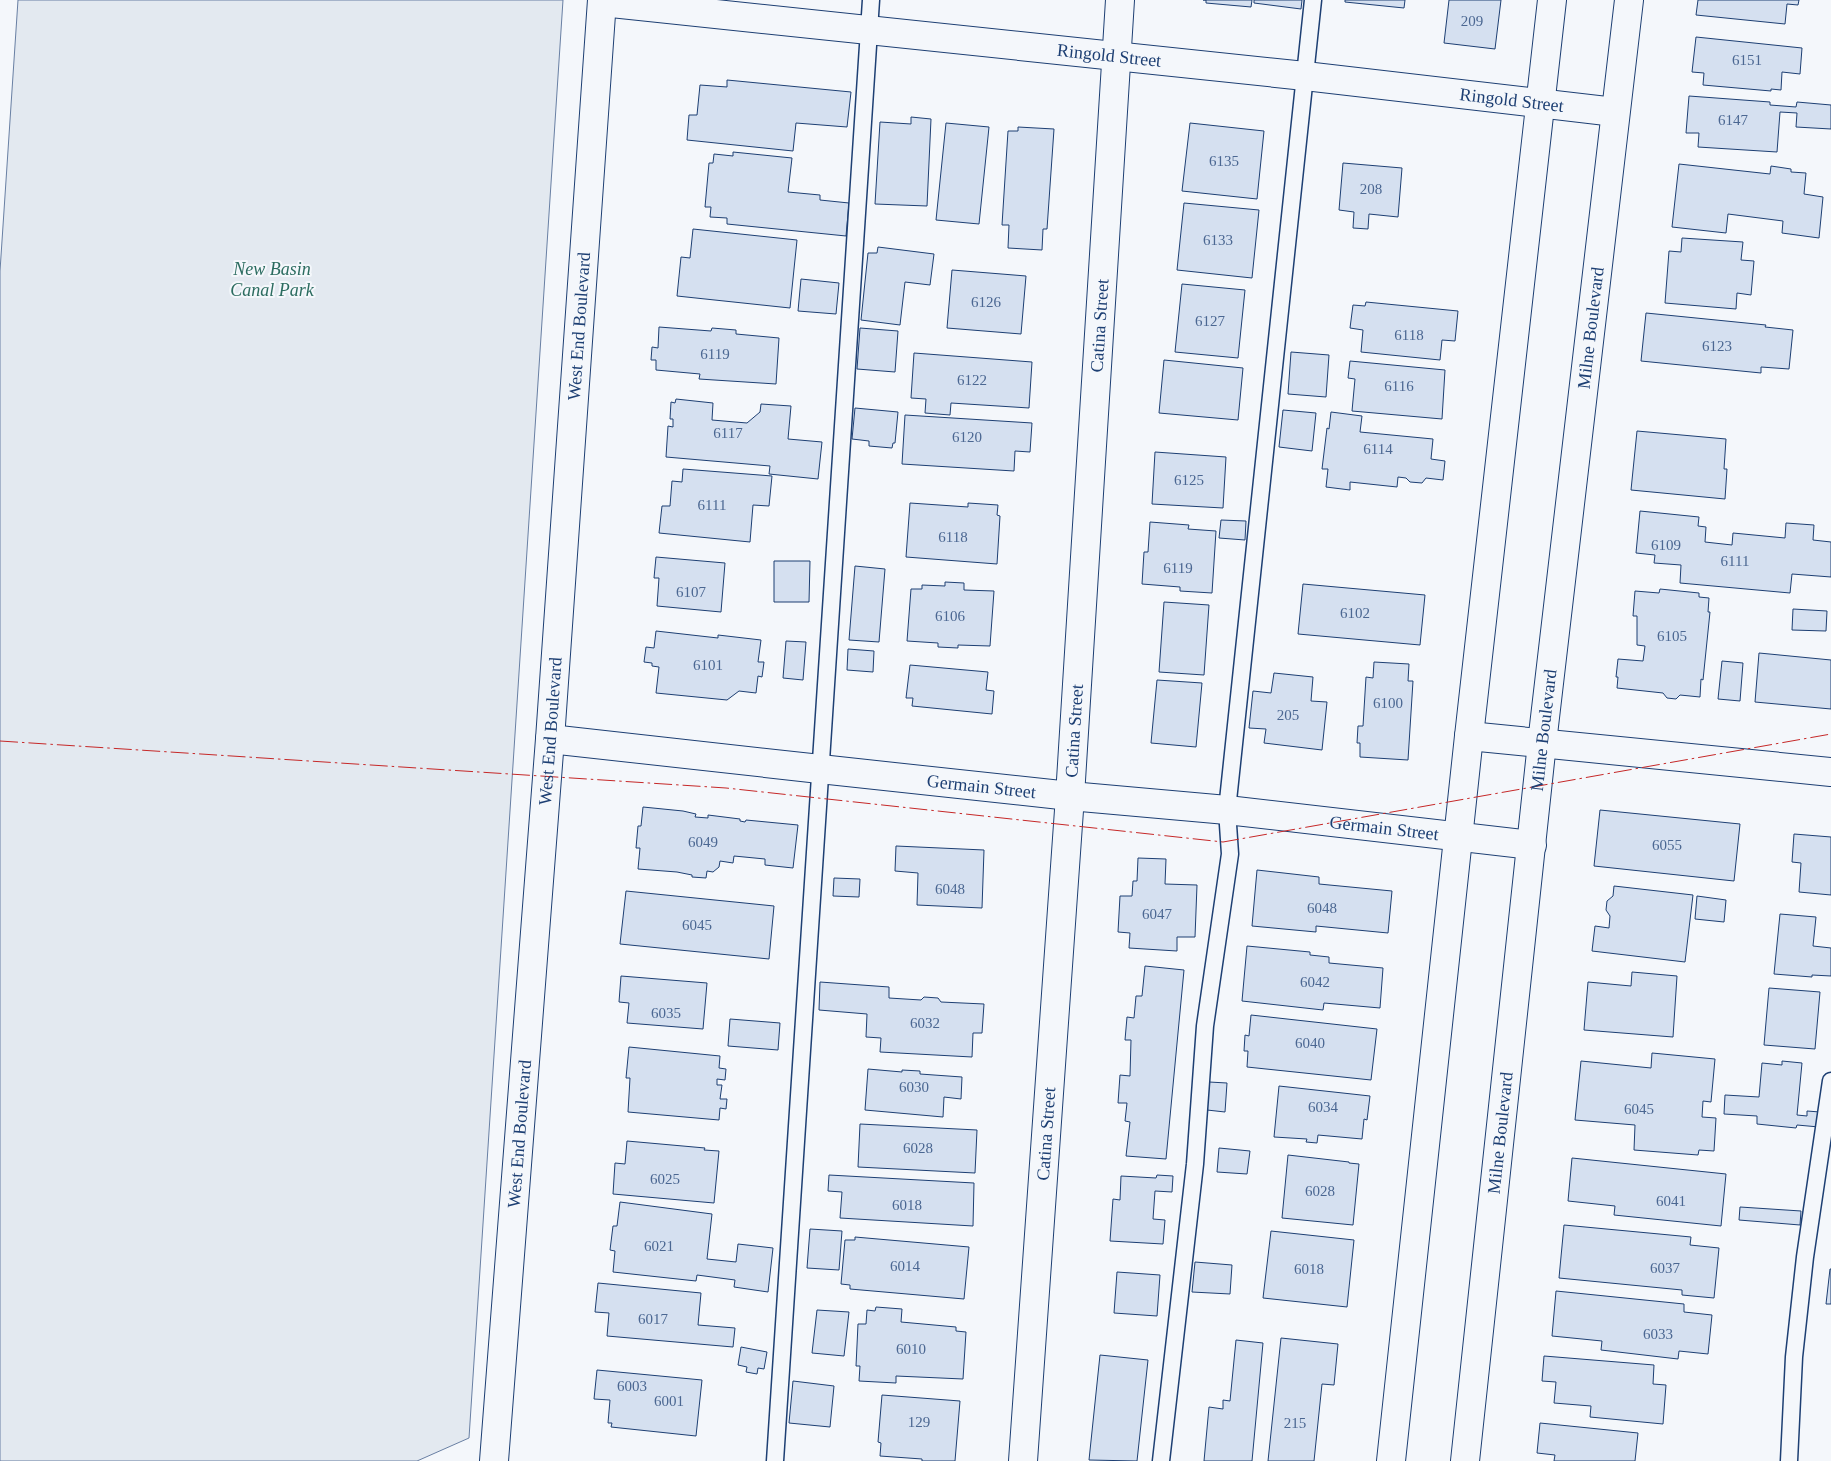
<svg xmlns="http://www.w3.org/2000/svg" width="1831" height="1461" font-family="'Times New Roman',serif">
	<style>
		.green { fill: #e3e9f0; stroke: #687fa3 }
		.building { fill: #d5e0f0; stroke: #1d3f73 }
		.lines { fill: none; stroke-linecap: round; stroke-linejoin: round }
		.lane-casing { stroke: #1d3f73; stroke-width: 19 }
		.street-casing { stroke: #1d3f73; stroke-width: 30 }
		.secondary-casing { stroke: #1d3f73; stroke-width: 30 }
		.lane { stroke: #f4f7fb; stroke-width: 16 }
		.street { stroke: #f4f7fb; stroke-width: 28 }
		.secondary { stroke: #f4f7fb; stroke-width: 28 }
		.power { stroke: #c62828; stroke-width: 1; stroke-dasharray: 18 4 2.5 4; stroke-linecap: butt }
		.labels { text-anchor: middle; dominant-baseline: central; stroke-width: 4; stroke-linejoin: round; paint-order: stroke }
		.number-label { font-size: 15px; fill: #4b6792 }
		.street-label { font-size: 18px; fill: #1d3f73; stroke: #f4f7fb }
		.park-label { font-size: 18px; font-style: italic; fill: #2c6c60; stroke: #f4f7fb }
	</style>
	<rect width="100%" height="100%" fill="#f4f7fb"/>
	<polygon class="green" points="18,0 563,0 469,1438 417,1461 0,1461 0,271"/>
	<g class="building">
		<polygon points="1203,0 1252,0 1251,7 1206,3 1206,0"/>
		<polygon points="1254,0 1302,0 1301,9 1254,3"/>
		<polygon points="1345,0 1405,0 1404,8 1345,2"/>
		<polygon points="1449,0 1501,0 1495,49 1444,43"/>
		<polygon points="1698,0 1799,0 1798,5 1787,4 1785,24 1696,15"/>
		<polygon points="1696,37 1802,48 1800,74 1782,72 1781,90 1771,89 1771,91 1703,85 1704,73 1692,72"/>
		<polygon points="727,80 851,92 847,127 796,123 793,151 687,140 689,115 697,115 700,85 727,87"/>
		<polygon points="1689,96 1770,102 1770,105 1796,107 1797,102 1831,105 1831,129 1796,127 1797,113 1780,112 1777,152 1698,147 1699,133 1686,133"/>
		<polygon points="911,117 931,119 927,206 875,204 880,122 911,124"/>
		<polygon points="946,123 989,127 979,224 936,220"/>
		<polygon points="1190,123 1264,131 1257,199 1182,191"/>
		<polygon points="1018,127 1054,129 1047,229 1043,229 1042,250 1008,248 1009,225 1002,225 1008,131 1018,131"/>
		<polygon points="733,152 792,158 788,192 820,195 820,200 849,203 846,236 727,224 727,218 710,217 711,207 705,207 709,163 713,163 714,154 733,156"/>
		<polygon points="1343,163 1402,168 1398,217 1369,214 1368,229 1353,228 1354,212 1339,210"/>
		<polygon points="1679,164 1770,174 1771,166 1791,169 1791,172 1806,173 1804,194 1823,197 1819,238 1782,233 1783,221 1728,214 1726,233 1672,227"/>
		<polygon points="1184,203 1259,210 1252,278 1177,270"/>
		<polygon points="693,229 797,240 790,308 677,296 681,257 690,258"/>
		<polygon points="1682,238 1743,242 1741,260 1754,261 1751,295 1737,293 1736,309 1665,303 1669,251 1681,252"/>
		<polygon points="878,247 934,254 930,285 905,282 900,325 861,320 868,253 877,253"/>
		<polygon points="952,270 1026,276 1021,334 947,328"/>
		<polygon points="801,279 839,283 836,314 798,311"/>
		<polygon points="1182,284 1245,290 1238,358 1175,352"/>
		<polygon points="1366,302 1458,311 1455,341 1442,340 1440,360 1361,352 1363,330 1350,328 1353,305 1365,306"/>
		<polygon points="1646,313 1766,325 1765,327 1793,330 1789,369 1761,367 1761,373 1641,361"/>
		<polygon points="659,327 711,331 712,328 736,330 736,334 779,338 776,384 699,379 700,374 656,370 656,360 651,360 652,347 658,348"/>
		<polygon points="860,328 898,331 895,372 857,369"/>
		<polygon points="1291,352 1329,355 1326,397 1288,394"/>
		<polygon points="914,353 1032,362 1029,408 951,403 950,415 925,413 926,399 911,398"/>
		<polygon points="1164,360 1243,368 1238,420 1159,413"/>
		<polygon points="1350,361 1445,370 1442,419 1352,411 1355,379 1348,378"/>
		<polygon points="676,399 713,403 712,420 747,423 760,412 761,404 791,406 788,439 822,442 818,479 769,474 770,466 666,457 668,426 673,427 673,419 670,419 671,402 675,403"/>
		<polygon points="855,408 898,412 895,443 893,443 892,448 869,446 869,441 852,439"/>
		<polygon points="1283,410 1316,413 1312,451 1279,447"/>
		<polygon points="1331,412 1362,416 1360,432 1433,439 1431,459 1445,461 1443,480 1426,478 1422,483 1410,482 1406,478 1398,477 1397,487 1350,482 1350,490 1326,487 1328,469 1322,469 1327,428 1329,429"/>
		<polygon points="905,415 1032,423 1030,452 1015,451 1014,471 902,464"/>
		<polygon points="1637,431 1726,439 1724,469 1727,469 1725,499 1631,490"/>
		<polygon points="1155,452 1226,457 1223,508 1152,504"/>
		<polygon points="683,469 772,476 769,506 753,505 750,542 659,533 662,506 670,506 672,481 682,482"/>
		<polygon points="910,503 968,507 968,503 998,505 997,515 1000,516 997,564 906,557"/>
		<polygon points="1640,511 1699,517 1698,526 1706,527 1705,542 1732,545 1733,533 1785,538 1786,523 1814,525 1813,540 1831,542 1831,577 1792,574 1790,593 1680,583 1681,565 1654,563 1655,555 1636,553"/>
		<polygon points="1221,520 1246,521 1245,540 1219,538"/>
		<polygon points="1150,522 1189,525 1188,529 1216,531 1212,593 1180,591 1180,587 1142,584 1144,552 1148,552"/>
		<polygon points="656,557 725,563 721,612 657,606 659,578 654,578"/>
		<polygon points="774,561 810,561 809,602 774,602"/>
		<polygon points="855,566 885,569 879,642 849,640"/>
		<polygon points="945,582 964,583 964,590 994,591 990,646 958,645 958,648 938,647 938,643 907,641 911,589 922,589 922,585 945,586"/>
		<polygon points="1303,584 1425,595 1420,645 1298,634"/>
		<polygon points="1660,589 1699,593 1699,597 1709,598 1708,612 1710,612 1703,680 1701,679 1700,697 1680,695 1676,699 1667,698 1663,693 1617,688 1618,677 1616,677 1618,659 1643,661 1645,646 1637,645 1637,616 1633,616 1635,591 1659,593"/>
		<polygon points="1164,602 1209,605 1204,675 1159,672"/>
		<polygon points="1793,609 1827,611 1826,631 1792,630"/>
		<polygon points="656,631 718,638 718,635 761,640 758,662 764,662 762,677 758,676 756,693 739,691 727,700 656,693 659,667 652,666 652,663 644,662 646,647 654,648"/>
		<polygon points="786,641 806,642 803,680 783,678"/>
		<polygon points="848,649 874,651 873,672 847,670"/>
		<polygon points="1759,653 1831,660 1831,709 1755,702"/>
		<polygon points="1722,661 1743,663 1740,701 1718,699"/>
		<polygon points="1374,662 1409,664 1408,681 1413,681 1408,760 1360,757 1360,743 1357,743 1358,726 1363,726 1366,677 1373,678"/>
		<polygon points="910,665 988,672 986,690 994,691 992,714 912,706 913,698 906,698"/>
		<polygon points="1274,673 1313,677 1311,701 1327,702 1322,750 1264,743 1266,729 1249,728 1253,691 1271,693"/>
		<polygon points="1157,680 1202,683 1196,747 1151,743"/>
		<polygon points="643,807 683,811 696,814 695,817 708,818 708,815 740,819 740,821 745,822 746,820 798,825 793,868 765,865 765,859 734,856 733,863 720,861 719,867 713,872 707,871 706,878 692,877 692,875 677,872 638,869 640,848 636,848 638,826 641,826"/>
		<polygon points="1600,810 1740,824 1734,881 1594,866"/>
		<polygon points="1794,834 1831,837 1831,895 1799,892 1801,863 1792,862"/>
		<polygon points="896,846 984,850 982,908 917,905 918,873 895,871"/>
		<polygon points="1138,858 1166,859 1165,884 1197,885 1195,937 1177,937 1177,951 1129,948 1130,933 1118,932 1120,896 1132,896 1133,881 1137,881"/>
		<polygon points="1257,870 1319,877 1319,884 1392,891 1388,933 1316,926 1316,932 1252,926"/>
		<polygon points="834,878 860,879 859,897 833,896"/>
		<polygon points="1614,886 1693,895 1685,962 1592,951 1595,926 1609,928 1610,916 1606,910 1607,901 1613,896"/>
		<polygon points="626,891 774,906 769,959 620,944"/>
		<polygon points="1697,896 1726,900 1724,922 1695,919"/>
		<polygon points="1780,914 1816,917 1813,946 1831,948 1831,976 1812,975 1812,977 1774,974"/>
		<polygon points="1247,946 1310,952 1310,955 1329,957 1329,963 1383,968 1380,1008 1324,1003 1323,1010 1242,1001"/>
		<polygon points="1145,966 1184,970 1166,1159 1126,1156 1130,1122 1125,1121 1127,1103 1118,1103 1120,1075 1130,1076 1131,1040 1125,1040 1127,1017 1134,1018 1136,996 1142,996"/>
		<polygon points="1632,972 1677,976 1673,1037 1584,1030 1588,982 1631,986"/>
		<polygon points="621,976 707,983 703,1029 627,1023 629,1003 619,1002"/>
		<polygon points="820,982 889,987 889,998 921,1000 924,997 938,998 941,1002 984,1004 982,1033 973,1033 972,1057 880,1052 881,1038 866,1037 867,1014 819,1010"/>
		<polygon points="1769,988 1820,992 1815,1049 1764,1045"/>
		<polygon points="1251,1015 1377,1029 1371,1080 1247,1067 1248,1051 1244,1051 1245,1035 1249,1036"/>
		<polygon points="730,1019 780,1023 778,1050 728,1046"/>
		<polygon points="629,1047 720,1056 719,1068 726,1069 725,1080 717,1079 717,1085 722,1085 720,1099 727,1099 726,1109 720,1108 719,1120 628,1112 630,1078 626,1078"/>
		<polygon points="1652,1053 1715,1059 1711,1102 1703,1101 1702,1117 1716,1118 1714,1151 1699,1150 1698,1155 1634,1150 1635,1125 1575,1120 1581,1061 1651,1068"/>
		<polygon points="1782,1061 1802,1063 1797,1115 1807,1116 1807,1111 1820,1112 1819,1127 1797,1125 1796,1128 1757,1124 1757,1116 1724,1114 1725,1095 1759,1097 1762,1063 1782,1065"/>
		<polygon points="868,1069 902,1072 902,1070 920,1071 920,1074 962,1077 961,1099 944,1097 943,1117 865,1110"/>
		<polygon points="1209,1082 1227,1083 1225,1112 1207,1110"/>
		<polygon points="1279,1086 1370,1096 1367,1120 1364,1119 1362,1139 1318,1135 1317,1143 1306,1142 1307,1139 1274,1137"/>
		<polygon points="860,1124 977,1130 975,1173 858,1167"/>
		<polygon points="627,1141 705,1148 704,1150 719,1151 714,1203 613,1194 615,1163 625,1164"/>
		<polygon points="1219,1148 1250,1151 1247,1174 1217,1172"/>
		<polygon points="1288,1155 1349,1162 1349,1163 1359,1164 1353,1225 1282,1218"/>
		<polygon points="1572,1158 1726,1174 1721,1226 1614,1215 1615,1206 1568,1201"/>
		<polygon points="829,1175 974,1183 973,1226 840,1218 842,1192 828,1191"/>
		<polygon points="1157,1175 1173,1176 1172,1192 1155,1191 1153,1219 1165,1220 1163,1244 1110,1241 1113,1199 1120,1200 1121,1176 1156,1178"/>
		<polygon points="620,1202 712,1214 707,1259 736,1262 738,1244 773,1248 768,1292 734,1287 735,1280 697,1275 696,1281 613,1272 615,1251 610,1250 613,1226 617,1226"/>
		<polygon points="1740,1207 1801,1211 1800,1225 1739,1220"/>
		<polygon points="1564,1225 1691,1237 1690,1245 1719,1248 1714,1298 1682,1295 1682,1290 1559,1278"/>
		<polygon points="810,1229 842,1231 839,1270 807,1268"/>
		<polygon points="1271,1231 1354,1240 1347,1307 1263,1298"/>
		<polygon points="855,1237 969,1247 964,1299 850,1289 850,1285 841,1284 845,1240 855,1240"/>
		<polygon points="1195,1262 1232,1265 1230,1294 1192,1292"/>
		<polygon points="1830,1269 1831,1269 1831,1304 1826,1304"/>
		<polygon points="1117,1272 1160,1275 1157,1316 1114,1313"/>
		<polygon points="598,1283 701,1293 698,1325 735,1328 733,1347 607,1336 609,1313 595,1312"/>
		<polygon points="1556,1291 1684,1304 1684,1312 1712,1315 1708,1354 1679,1351 1678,1359 1601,1350 1602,1341 1552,1336"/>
		<polygon points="876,1307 902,1309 901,1322 956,1327 956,1331 966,1332 963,1379 896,1376 896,1383 859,1381 860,1366 856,1366 858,1324 866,1324 867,1310 875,1311"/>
		<polygon points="817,1310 849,1312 844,1356 812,1353"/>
		<polygon points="1281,1338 1338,1344 1334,1385 1322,1384 1314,1461 1268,1461"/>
		<polygon points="1236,1340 1263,1343 1252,1461 1204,1461 1209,1407 1223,1409 1223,1400 1230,1401"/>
		<polygon points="741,1347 767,1352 764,1369 758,1368 757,1374 746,1372 747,1367 738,1365"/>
		<polygon points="1100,1355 1148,1360 1137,1461 1089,1460"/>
		<polygon points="1544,1356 1654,1365 1653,1384 1666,1385 1663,1424 1590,1417 1591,1406 1554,1403 1556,1382 1542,1381"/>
		<polygon points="597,1370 702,1380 696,1436 611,1427 612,1423 608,1423 610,1400 594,1399"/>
		<polygon points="793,1381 834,1386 830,1427 789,1423"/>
		<polygon points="882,1395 960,1401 955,1461 922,1461 922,1459 880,1456 881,1443 878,1442"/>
		<polygon points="1540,1423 1638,1433 1635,1461 1554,1461 1555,1455 1537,1453"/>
	</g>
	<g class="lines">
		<g class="lane-casing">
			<g id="lane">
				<polyline points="775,1461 871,0"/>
				<polyline points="1161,1461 1195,1164 1205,1026 1230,854 1227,810 1313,0"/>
				<polyline points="1789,1461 1794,1357 1805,1257 1831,1081"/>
			</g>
		</g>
		<g class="street-casing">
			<g id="street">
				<path id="s1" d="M602,2L1305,76L1615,112"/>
				<polyline points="1469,736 1831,772"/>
				<path id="s2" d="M550,739L820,769L1070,796L1227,810L1532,845"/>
				<path id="s3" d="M1023,1461L1070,796L1120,0"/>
				<polyline points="1391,1461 1469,736 1552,0"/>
				<path id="s4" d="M1465,1461L1542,743L1629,0"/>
			</g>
		</g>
		<g class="secondary-casing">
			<g id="secondary">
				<path id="s5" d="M494,1461L550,739L602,0"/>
			</g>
		</g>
		<use href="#lane" class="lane"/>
		<use href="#street" class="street"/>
		<use href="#secondary" class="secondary"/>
		<polyline class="power" points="0,741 726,788 1223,842 1831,734"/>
	</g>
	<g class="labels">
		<g class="number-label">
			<text x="1472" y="21">209</text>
			<text x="1747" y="60">6151</text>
			<text x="1733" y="120">6147</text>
			<text x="1224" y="161">6135</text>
			<text x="1371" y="189">208</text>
			<text x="1218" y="240">6133</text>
			<text x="986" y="302">6126</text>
			<text x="1210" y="321">6127</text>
			<text x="1409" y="335">6118</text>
			<text x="1717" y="346">6123</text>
			<text x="715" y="354">6119</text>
			<text x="972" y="380">6122</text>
			<text x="1399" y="386">6116</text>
			<text x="728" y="433">6117</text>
			<text x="967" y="437">6120</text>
			<text x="1378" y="449">6114</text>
			<text x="1189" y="480">6125</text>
			<text x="712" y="505">6111</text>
			<text x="953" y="537">6118</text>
			<text x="1666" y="545">6109</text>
			<text x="1735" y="561">6111</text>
			<text x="1178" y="568">6119</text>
			<text x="691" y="592">6107</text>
			<text x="1355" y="613">6102</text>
			<text x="950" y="616">6106</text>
			<text x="1672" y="636">6105</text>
			<text x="708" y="665">6101</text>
			<text x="1388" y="703">6100</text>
			<text x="1288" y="715">205</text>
			<text x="703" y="842">6049</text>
			<text x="1667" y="845">6055</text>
			<text x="950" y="889">6048</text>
			<text x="1322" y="908">6048</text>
			<text x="1157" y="914">6047</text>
			<text x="697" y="925">6045</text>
			<text x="1315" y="982">6042</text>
			<text x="666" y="1013">6035</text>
			<text x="925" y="1023">6032</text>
			<text x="1310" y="1043">6040</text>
			<text x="914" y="1087">6030</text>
			<text x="1323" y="1107">6034</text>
			<text x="1639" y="1109">6045</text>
			<text x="918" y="1148">6028</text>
			<text x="665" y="1179">6025</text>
			<text x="1320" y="1191">6028</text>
			<text x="1671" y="1201">6041</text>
			<text x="907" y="1205">6018</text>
			<text x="659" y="1246">6021</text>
			<text x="905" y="1266">6014</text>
			<text x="1665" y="1268">6037</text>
			<text x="1309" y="1269">6018</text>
			<text x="653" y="1319">6017</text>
			<text x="1658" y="1334">6033</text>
			<text x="911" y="1349">6010</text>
			<text x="632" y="1386">6003</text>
			<text x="669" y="1401">6001</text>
			<text x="919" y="1422">129</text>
			<text x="1295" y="1423">215</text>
		</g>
		<g class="street-label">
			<text stroke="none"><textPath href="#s1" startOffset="510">Ringold Street</textPath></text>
			<text stroke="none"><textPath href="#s1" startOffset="915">Ringold Street</textPath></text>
			<text stroke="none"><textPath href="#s3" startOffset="1138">Catina Street</textPath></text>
			<text stroke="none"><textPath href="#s5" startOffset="1138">West End Boulevard</textPath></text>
			<text stroke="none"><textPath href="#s4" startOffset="1140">Milne Boulevard</textPath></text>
			<text stroke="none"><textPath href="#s4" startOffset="735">Milne Boulevard</textPath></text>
			<text stroke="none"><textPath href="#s5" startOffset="732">West End Boulevard</textPath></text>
			<text stroke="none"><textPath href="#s3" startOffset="732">Catina Street</textPath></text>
			<text stroke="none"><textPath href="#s2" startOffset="434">Germain Street</textPath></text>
			<text stroke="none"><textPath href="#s2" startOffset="839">Germain Street</textPath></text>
			<text stroke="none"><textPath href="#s4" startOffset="330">Milne Boulevard</textPath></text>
			<text stroke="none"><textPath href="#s5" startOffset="328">West End Boulevard</textPath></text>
			<text stroke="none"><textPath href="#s3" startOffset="328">Catina Street</textPath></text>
		</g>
		<g class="park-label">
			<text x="272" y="269">New Basin<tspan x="272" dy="21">Canal Park</tspan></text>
		</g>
	</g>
</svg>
